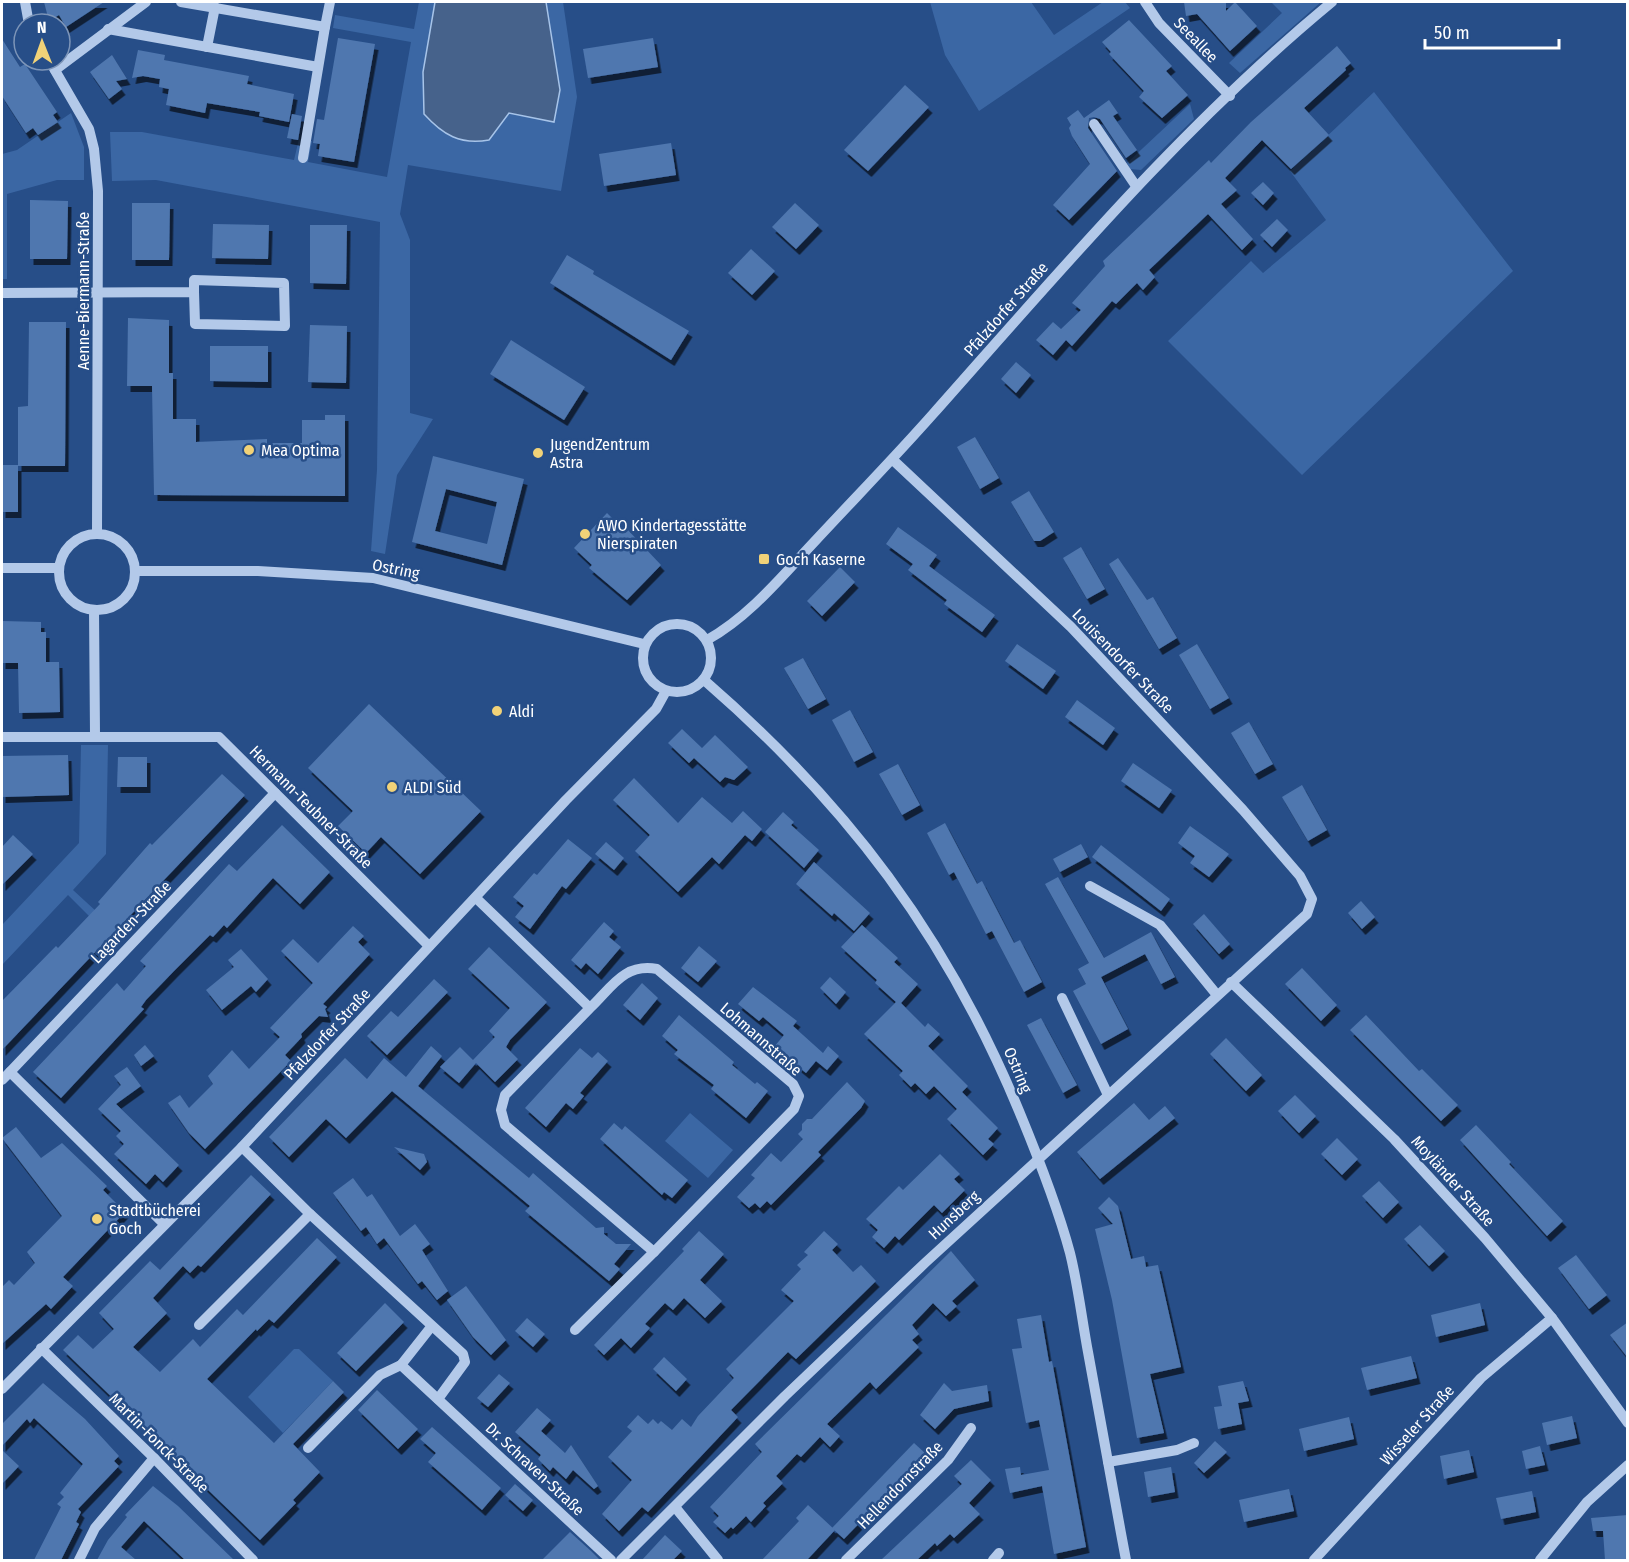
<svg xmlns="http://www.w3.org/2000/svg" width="1629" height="1562" font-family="'Fira Sans Condensed',sans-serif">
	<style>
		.green { fill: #3b67a4 }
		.water { fill: #46628b; stroke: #a7c4e9; stroke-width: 1.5 }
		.building { fill: #4f77af; fill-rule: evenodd; filter: url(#shadow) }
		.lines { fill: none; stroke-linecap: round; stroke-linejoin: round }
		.minor { stroke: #b3c9e9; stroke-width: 10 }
		.poi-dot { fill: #f1d278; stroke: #274e88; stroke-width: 2 }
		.labels { text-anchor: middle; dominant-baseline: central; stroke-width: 5; stroke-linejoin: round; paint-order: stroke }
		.street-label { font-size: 16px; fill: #fff; stroke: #274e88 }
		.poi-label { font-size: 16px; fill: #fff; stroke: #274e88; text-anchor: start }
	</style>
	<defs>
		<filter id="shadow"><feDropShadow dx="3.5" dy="6" stdDeviation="0" flood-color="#0009"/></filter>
	</defs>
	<rect width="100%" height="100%" fill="#274e88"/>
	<g class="green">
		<polygon points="419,2 435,2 423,72 489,140 509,113 560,90 546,2 563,2 577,97 561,191 408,165 400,214 410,240 410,413 433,419 397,475 385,554 371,551 377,470 380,222 156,180 112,181 110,132 142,132 294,160 299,139 312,141 308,162 387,177 411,42 333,28 335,15 414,29"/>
		<polygon points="930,2 1031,2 1054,35 1103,2 1125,2 1130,8 979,111 945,55"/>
		<polygon points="1271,2 1321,2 1240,73 1229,63 1282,13"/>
		<polygon points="1374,92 1513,271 1302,475 1168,341 1251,261 1263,273 1326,220 1290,171"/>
		<polygon points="1190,104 1194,119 1141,170 1130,169 1127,163"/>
		<polygon points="71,113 84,147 84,180 57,180 7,194 7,279 2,279 2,154 17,150"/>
		<polygon points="81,745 108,745 106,854 73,890 122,935 115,942 68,895 2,965 2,925 79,843"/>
		<polygon points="690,1113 733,1150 708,1178 665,1141"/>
		<polygon points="294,1349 299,1349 333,1381 283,1433 248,1397"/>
	</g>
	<path class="water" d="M435,2H546L560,90L554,122L509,113L489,140C460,145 443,135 424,114L423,72Z"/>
	<g class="building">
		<polygon points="44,2 104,2 66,27 59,15 49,21"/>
		<polygon points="1184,2 1226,2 1226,11 1235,2 1257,26 1230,51 1197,14 1186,16"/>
		<polygon points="1129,20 1172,66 1166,71 1188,95 1162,118 1139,97 1144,91 1109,54 1111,52 1102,42"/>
		<polygon points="338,38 375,44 354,162 318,156 320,144 313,143 317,119 324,120"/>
		<polygon points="653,38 658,67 588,78 583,49"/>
		<polygon points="2,39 20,67 25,64 57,112 53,115 58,122 38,135 33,128 26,133 2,96"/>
		<polygon points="1337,46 1351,63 1345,68 1346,70 1304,108 1329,135 1291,169 1262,140 1225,178 1237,190 1221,204 1253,239 1242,250 1208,214 1149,270 1155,277 1143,290 1137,283 1116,304 1112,301 1072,346 1066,340 1053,355 1036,340 1053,322 1061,329 1081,310 1072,303 1105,266 1103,261 1209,160 1211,163 1251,122"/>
		<polygon points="138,50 165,55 164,60 249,76 247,84 294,94 289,122 259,116 260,112 207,103 205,113 166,105 169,89 159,87 160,79 143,76 132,78"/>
		<polygon points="112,55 127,79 116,81 122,89 109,99 90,72"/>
		<polygon points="905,85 929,107 868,171 844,150"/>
		<polygon points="1109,100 1118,113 1113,116 1137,150 1126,158 1100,119 1094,117 1089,118 1088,128 1117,171 1069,220 1053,205 1090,164 1072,136 1069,128 1071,125 1067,118 1078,110 1084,118"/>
		<polygon points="292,114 302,116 298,140 287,138"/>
		<polygon points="671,143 676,175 604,186 599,154"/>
		<polygon points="1263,182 1274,193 1263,205 1251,193"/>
		<polygon points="30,200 68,201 67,259 30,259"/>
		<polygon points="132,203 170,203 169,260 132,260"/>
		<polygon points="795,203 819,225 796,249 772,227"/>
		<polygon points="1277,219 1288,230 1272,247 1260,235"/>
		<polygon points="213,224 269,225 268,259 212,258"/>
		<polygon points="310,225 347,225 346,284 310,283"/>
		<polygon points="751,249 775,271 752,295 728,273"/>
		<polygon points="567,255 594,271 593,274 689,331 671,360 550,283"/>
		<polygon points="128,318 169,320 169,373 173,373 173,419 196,419 196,442 267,439 267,443 302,443 302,420 325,420 325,415 345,415 345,496 154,495 152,386 127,386"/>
		<polygon points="29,322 66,322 65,466 18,466 18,512 2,512 2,465 18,465 18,407 28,406"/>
		<polygon points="310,325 347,326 346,383 308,382"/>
		<polygon points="511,340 585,387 564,420 490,374"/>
		<polygon points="210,346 268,346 268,382 210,381"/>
		<polygon points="1016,362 1031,375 1016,393 1001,379"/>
		<polygon points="975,437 999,478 980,489 957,447"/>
		<path d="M433,456L524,479L502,565L412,542ZM446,489L497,502L487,544L435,531Z"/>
		<polygon points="1029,491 1054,532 1040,541 1034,541 1011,502"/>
		<polygon points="607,513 625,531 627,529 661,565 627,600 589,568 592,565 574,548"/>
		<polygon points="898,527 937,555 929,566 995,615 982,632 944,604 947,600 908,570 913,564 886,544"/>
		<polygon points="1081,547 1105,589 1087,599 1063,558"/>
		<polygon points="1118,558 1147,600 1153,597 1177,638 1159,649 1109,564"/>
		<polygon points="840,567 855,582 822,616 807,601"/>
		<polygon points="2,621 41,622 41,632 46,632 46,662 59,662 60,712 19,713 18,663 2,663"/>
		<polygon points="1017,644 1056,671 1043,689 1005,661"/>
		<polygon points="1197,644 1229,698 1210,709 1179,655"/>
		<polygon points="803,658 826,699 808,709 784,668"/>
		<polygon points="1077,700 1115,728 1103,745 1065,717"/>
		<polygon points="369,704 481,811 420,874 381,837 366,853 338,826 353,811 308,768"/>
		<polygon points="850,710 873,752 854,762 832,720"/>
		<polygon points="1249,722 1273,764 1255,774 1231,733"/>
		<polygon points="682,729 702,748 715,735 748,767 734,780 725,777 720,782 694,758 689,763 668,743"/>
		<polygon points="68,755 69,795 2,797 2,756"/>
		<polygon points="118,757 147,757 147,787 117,787"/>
		<polygon points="1133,763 1172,790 1159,808 1121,781"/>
		<polygon points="898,764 920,805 902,815 879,774"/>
		<polygon points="222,774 245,795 2,1050 2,1001 56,946 58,948 100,904 98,902 150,843 152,845"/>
		<polygon points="634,778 678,823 702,797 732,823 743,811 762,829 752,841 745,835 719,864 712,857 678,892 635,851 650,835 613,800"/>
		<polygon points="1302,785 1327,830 1308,841 1282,797"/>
		<polygon points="783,812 794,822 791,825 819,850 804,868 765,832"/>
		<polygon points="945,823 977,884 982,881 1014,943 1020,940 1042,982 1024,992 992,931 986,934 954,872 949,875 927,833"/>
		<polygon points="282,825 330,872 300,904 273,878 227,928 224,925 213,937 210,935 174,971 146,1000 141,1007 144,1009 61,1098 33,1072 117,983 124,991 146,966 140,961 229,864 237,871"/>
		<polygon points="1190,826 1229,854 1209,877 1190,863 1195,856 1178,843"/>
		<polygon points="13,835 33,854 2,885 2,847"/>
		<polygon points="568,839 592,858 566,889 562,886 530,929 515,917 524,906 513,897 534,873 537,875"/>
		<polygon points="606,842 624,858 614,870 595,854"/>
		<polygon points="1081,844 1088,857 1060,872 1053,859"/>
		<polygon points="1101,845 1170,899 1161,911 1092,857"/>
		<polygon points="814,862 870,913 854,931 834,913 832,916 796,884"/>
		<polygon points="1058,877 1104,958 1151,932 1175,977 1161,984 1145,954 1101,977 1128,1029 1101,1044 1073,991 1086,984 1078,969 1089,963 1045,884"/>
		<polygon points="1361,901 1375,917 1362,929 1348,913"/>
		<polygon points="1204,914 1230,944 1219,954 1193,924"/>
		<polygon points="604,922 614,931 609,937 621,947 598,974 586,963 581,969 571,960"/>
		<polygon points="862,925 898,958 894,962 918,984 901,1003 925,1027 928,1023 940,1034 928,1046 968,1086 962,1092 998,1128 988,1139 994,1144 983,1155 947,1119 957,1109 934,1086 926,1094 915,1083 911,1087 899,1075 903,1071 864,1034 896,1002 875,983 877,980 841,947"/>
		<polygon points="353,926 364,936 358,942 370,954 323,1004 327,1007 325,1009 328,1017 319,1016 301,1034 302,1037 285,1055 291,1061 205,1149 189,1133 168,1103 180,1095 189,1108 213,1084 208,1076 232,1050 249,1069 280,1037 270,1028 313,983 281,951 293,939 318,963"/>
		<polygon points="699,946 717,961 698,982 681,968"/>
		<polygon points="489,947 547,1002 510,1040 506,1047 518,1059 495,1082 476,1063 459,1083 440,1067 460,1047 473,1060 495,1037 489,1031 510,1008 468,969"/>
		<polygon points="241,949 268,979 256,992 251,986 222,1010 206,990 234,967 228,960"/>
		<polygon points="1302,968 1337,1005 1321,1021 1285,984"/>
		<polygon points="830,977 846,992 836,1004 820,988"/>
		<polygon points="434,979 448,992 387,1055 367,1036 391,1011 398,1017"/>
		<polygon points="642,983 658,998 640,1020 623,1005"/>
		<polygon points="753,987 797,1021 793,1026 823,1053 828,1046 839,1056 827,1070 816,1061 806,1073 774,1047 784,1035 763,1017 759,1021 738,1004"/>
		<polygon points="679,1015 734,1062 732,1065 755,1084 757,1082 768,1091 746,1118 711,1089 714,1085 674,1054 678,1050 662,1036"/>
		<polygon points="1366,1015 1419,1071 1422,1069 1458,1105 1441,1121 1350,1030"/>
		<polygon points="1041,1018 1077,1085 1063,1093 1027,1025"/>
		<polygon points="1226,1038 1262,1075 1246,1091 1210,1054"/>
		<polygon points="145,1045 154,1056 141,1066 134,1055"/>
		<polygon points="431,1046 442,1056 418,1086 529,1178 533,1173 596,1228 604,1227 604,1234 616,1244 631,1244 614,1264 620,1269 609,1281 525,1211 530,1206 392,1091 346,1138 326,1119 289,1157 269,1137 345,1058 367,1079 384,1058 406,1077"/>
		<polygon points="580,1048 592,1058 598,1052 608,1061 580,1093 584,1096 573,1109 566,1103 546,1127 525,1108"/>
		<polygon points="127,1067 141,1086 116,1104 179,1165 163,1182 155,1174 146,1184 114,1154 124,1144 116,1136 121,1131 98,1109 121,1085 114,1076"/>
		<polygon points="847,1082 865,1101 861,1108 818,1152 821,1155 771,1205 767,1201 760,1208 755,1203 749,1208 737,1197 755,1178 751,1175 771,1153 781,1162 803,1139 798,1134 802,1130 802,1124 807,1119 812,1119"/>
		<polygon points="1295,1095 1316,1116 1299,1133 1278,1111"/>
		<polygon points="1134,1103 1149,1120 1165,1106 1175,1118 1100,1179 1077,1152"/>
		<polygon points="614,1123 622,1130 625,1126 688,1180 672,1198 664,1192 662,1195 600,1139"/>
		<polygon points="1476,1125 1511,1162 1509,1164 1563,1221 1547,1236 1460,1140"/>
		<polygon points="16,1127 41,1158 62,1143 107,1186 103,1190 125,1212 63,1277 73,1286 51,1309 46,1304 2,1344 2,1287 9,1280 14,1285 35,1263 27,1252 62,1216 2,1138"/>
		<polygon points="1337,1138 1358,1159 1342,1175 1321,1154"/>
		<polygon points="394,1147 424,1154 427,1162 420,1170"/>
		<polygon points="940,1154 960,1174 954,1179 965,1190 942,1213 934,1205 899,1240 895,1236 884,1248 872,1237 878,1230 866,1219 899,1186 903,1190"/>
		<polygon points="251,1175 271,1194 201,1267 198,1265 190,1273 183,1266 153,1298 167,1313 133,1347 160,1372 193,1339 200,1347 237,1309 243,1315 317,1238 337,1257 274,1323 269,1319 257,1331 256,1329 207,1379 274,1443 333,1381 344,1392 293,1444 320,1472 293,1500 296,1503 260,1540 63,1350 78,1335 93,1349 114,1329 99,1313 150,1261 160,1270"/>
		<polygon points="353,1178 367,1197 372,1194 400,1236 415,1224 430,1244 422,1250 448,1291 437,1300 422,1281 418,1284 384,1238 377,1244 366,1227 361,1231 333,1193"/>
		<polygon points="1379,1181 1399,1202 1383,1218 1362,1196"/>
		<polygon points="1109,1197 1118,1206 1131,1259 1144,1256 1146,1267 1158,1265 1181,1367 1150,1374 1164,1433 1137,1438 1112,1300 1095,1229 1113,1224 1098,1208"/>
		<polygon points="1420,1225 1445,1251 1429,1266 1404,1239"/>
		<polygon points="699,1231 724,1254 700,1280 722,1301 705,1318 684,1298 673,1310 665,1303 645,1324 650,1328 631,1348 621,1338 604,1355 594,1345 684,1251 682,1249"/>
		<polygon points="824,1231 838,1244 832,1250 853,1272 861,1265 876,1281 796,1359 788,1352 731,1410 738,1417 706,1451 648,1512 642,1507 619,1531 602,1514 632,1480 608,1457 632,1431 627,1427 638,1415 648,1424 653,1419 658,1424 661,1421 672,1430 682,1419 691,1427 698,1416 734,1378 726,1369 794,1301 781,1290 801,1269 797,1265 808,1255 804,1252"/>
		<polygon points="951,1251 975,1280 952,1301 957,1306 946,1316 933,1303 912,1325 919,1334 912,1340 919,1347 876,1389 870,1382 827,1424 840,1436 830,1447 820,1437 801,1457 797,1454 776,1476 783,1483 763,1503 766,1506 751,1522 746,1516 733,1529 731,1527 725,1533 713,1522 719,1516 710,1507 762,1452 755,1444"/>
		<polygon points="1576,1255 1607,1295 1589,1309 1558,1268"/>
		<polygon points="466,1286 506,1340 491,1355 473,1337 447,1300"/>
		<polygon points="385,1303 404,1322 356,1371 337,1353"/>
		<polygon points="1480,1303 1485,1325 1436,1337 1431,1315"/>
		<polygon points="1041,1315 1049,1362 1052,1361 1086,1547 1054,1554 1042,1486 1010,1493 1005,1469 1020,1467 1021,1475 1049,1470 1039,1420 1026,1423 1012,1349 1022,1348 1017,1319"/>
		<polygon points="527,1318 545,1334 533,1347 515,1331"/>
		<polygon points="1628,1322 1628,1358 1610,1335"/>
		<polygon points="1411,1356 1417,1378 1367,1390 1361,1368"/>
		<polygon points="664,1357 687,1379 676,1391 653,1369"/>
		<polygon points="499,1374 510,1383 488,1407 477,1398"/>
		<polygon points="1243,1381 1249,1401 1238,1403 1242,1424 1218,1429 1214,1407 1222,1406 1218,1386"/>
		<polygon points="43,1383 85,1419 119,1456 114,1461 119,1466 78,1509 81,1512 76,1522 79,1524 61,1560 34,1560 61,1507 57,1504 64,1497 60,1493 83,1464 34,1418 30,1423 27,1419 2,1446 2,1424"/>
		<polygon points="944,1383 952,1391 987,1385 989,1401 954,1409 935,1429 920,1415"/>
		<polygon points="377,1390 418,1429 398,1449 358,1410"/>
		<polygon points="537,1408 551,1420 541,1431 565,1453 571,1445 598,1486 594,1489 573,1470 566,1479 553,1467 550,1471 538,1459 541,1455 515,1432"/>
		<polygon points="1572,1416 1577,1438 1547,1445 1542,1423"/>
		<polygon points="1349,1417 1354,1439 1304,1451 1299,1429"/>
		<polygon points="432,1427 501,1488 482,1510 428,1462 436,1453 420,1439"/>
		<polygon points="1215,1441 1227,1452 1204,1473 1194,1463"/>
		<polygon points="914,1443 926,1454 844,1539 832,1528"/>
		<polygon points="1540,1446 1545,1465 1526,1469 1522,1451"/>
		<polygon points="2,1450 19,1466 2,1484"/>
		<polygon points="1469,1450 1474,1472 1444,1479 1440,1456"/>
		<polygon points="971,1460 991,1480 969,1503 980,1514 954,1538 950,1534 937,1546 935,1543 917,1560 881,1560 962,1484 954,1476"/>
		<polygon points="1171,1467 1175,1492 1148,1497 1144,1472"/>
		<polygon points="515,1484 533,1500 523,1511 505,1495"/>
		<polygon points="153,1486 178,1506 234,1560 185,1560 144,1521 121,1547 136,1560 97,1560 108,1540 127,1517 125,1515"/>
		<polygon points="1289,1489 1294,1511 1244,1522 1239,1500"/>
		<polygon points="1532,1491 1536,1512 1501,1519 1496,1498"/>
		<polygon points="808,1505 835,1530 807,1560 762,1560 799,1521 796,1518"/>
		<polygon points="1628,1515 1628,1560 1605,1560 1603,1531 1593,1531 1591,1518"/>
		<polygon points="570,1532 591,1551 600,1560 542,1560"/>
		<polygon points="665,1535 682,1551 673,1560 642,1560"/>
	</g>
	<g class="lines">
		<g class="minor">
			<polyline points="25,2 29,24"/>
			<polyline points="181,2 325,27 330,2"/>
			<polyline points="1145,2 1159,23 1230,96"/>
			<polyline points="108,29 318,67"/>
			<polyline points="207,47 215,7"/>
			<polyline points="49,60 89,129 94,149 98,191 97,534"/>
			<polyline points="55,70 146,2"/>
			<polyline points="1094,124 1136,186"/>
			<polyline points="303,158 325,27"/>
			<polyline points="2,293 194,292 194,280 284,283 285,326 195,324 194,292"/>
			<circle cx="97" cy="572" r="38"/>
			<polyline points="2,568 59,568"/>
			<polyline points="135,571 258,571 373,578 644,644"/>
			<polyline points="94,610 95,735"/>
			<circle cx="677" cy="658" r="34"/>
			<path d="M707,640C750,616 782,576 816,540C855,498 895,457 933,414C1060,271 1184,124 1332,2"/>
			<path d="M704,680C848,805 946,935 1019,1111C1038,1157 1057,1205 1070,1253C1078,1285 1082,1320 1088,1352C1101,1422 1113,1491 1126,1560"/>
			<polyline points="2,737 219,737 429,946"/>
			<polyline points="1090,886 1160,925 1217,995"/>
			<path d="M476,898L590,1008L505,1095L501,1110L505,1125L654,1252L794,1109L799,1096L793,1084L657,969C624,963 612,987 590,1008"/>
			<polyline points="1231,982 1394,1139 1485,1238 1552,1318 1628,1423"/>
			<polyline points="1062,998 1108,1095"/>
			<polyline points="2,1080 10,1072"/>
			<polyline points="242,1147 310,1214 463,1354 465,1362 438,1399"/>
			<polyline points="164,1224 10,1072 275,793"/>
			<polyline points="199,1325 310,1214"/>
			<polyline points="431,1327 401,1365 611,1560"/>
			<polyline points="575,1330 654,1252"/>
			<polyline points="41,1348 154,1458 253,1560"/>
			<polyline points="2,1389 242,1147 566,800 656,709 666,691"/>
			<polyline points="308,1448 380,1375 401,1365"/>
			<polyline points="1108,1462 1177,1450 1194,1443"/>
			<polyline points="675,1507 718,1560"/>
			<polyline points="79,1560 95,1528 154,1458"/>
			<polyline points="621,1560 785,1396 926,1262 1307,914 1312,899 1300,876 1243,810 1071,627 893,460"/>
			<polyline points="846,1560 948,1460 971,1428"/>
			<polyline points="993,1560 999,1553"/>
			<polyline points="1314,1560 1481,1378 1552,1318"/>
			<polyline points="1540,1560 1587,1502 1628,1465"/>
		</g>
	</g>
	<g class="poi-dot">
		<circle cx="249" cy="450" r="6"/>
		<circle cx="538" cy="453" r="6"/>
		<circle cx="585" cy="534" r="6"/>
		<rect x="758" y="553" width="12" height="12" rx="3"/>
		<circle cx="497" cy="711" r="6"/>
		<circle cx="392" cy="787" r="6"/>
		<circle cx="97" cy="1219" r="6"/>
	</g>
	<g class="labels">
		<g class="street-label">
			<text transform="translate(1196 40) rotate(46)">Seeallee</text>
			<text transform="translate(83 291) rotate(-90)">Aenne-Biermann-Straße</text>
			<text transform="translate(1006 309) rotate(-49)">Pfalzdorfer Straße</text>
			<text transform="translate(396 569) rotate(11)">Ostring</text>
			<text transform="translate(1123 661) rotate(46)">Louisendorfer Straße</text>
			<text transform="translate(311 807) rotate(45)">Hermann-Teubner-Straße</text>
			<text transform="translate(131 922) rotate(-46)">Lagarden-Straße</text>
			<text transform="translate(327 1034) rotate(-47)">Pfalzdorfer Straße</text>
			<text transform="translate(761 1039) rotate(41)">Lohmannstraße</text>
			<text transform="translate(1018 1070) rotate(67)">Ostring</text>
			<text transform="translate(1453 1181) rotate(48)">Moyländer Straße</text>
			<text transform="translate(954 1215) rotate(-43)">Hunsberg</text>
			<text transform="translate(1417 1425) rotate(-48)">Wisseler Straße</text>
			<text transform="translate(159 1443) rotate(45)">Martin-Fonck-Straße</text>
			<text transform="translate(535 1469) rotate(43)">Dr. Schraven-Straße</text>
			<text transform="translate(900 1485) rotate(-46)">Hellendornstraße</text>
		</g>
		<g class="poi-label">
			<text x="550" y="444">JugendZentrum<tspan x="550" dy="18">Astra</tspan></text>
			<text x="261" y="450">Mea Optima</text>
			<text x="597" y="525">AWO Kindertagesstätte<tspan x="597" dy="18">Nierspiraten</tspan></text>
			<text x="776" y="559">Goch Kaserne</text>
			<text x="509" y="711">Aldi</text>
			<text x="404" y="787">ALDI Süd</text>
			<text x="109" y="1210">Stadtbücherei<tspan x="109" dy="18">Goch</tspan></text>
		</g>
	</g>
	<rect width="1629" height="1562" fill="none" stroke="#ffffff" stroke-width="6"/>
	<g transform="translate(42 42) rotate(359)"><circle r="28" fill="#274e88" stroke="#7d95b8" stroke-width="1.5"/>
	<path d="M0-4.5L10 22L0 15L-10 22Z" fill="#f1d278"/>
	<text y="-9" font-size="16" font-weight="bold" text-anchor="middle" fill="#ffffff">N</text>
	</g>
	<path d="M1425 39v9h134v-9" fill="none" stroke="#ffffff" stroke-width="3"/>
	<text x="1434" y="39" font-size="18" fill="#ffffff" stroke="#274e88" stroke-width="4.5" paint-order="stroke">50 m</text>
</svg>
